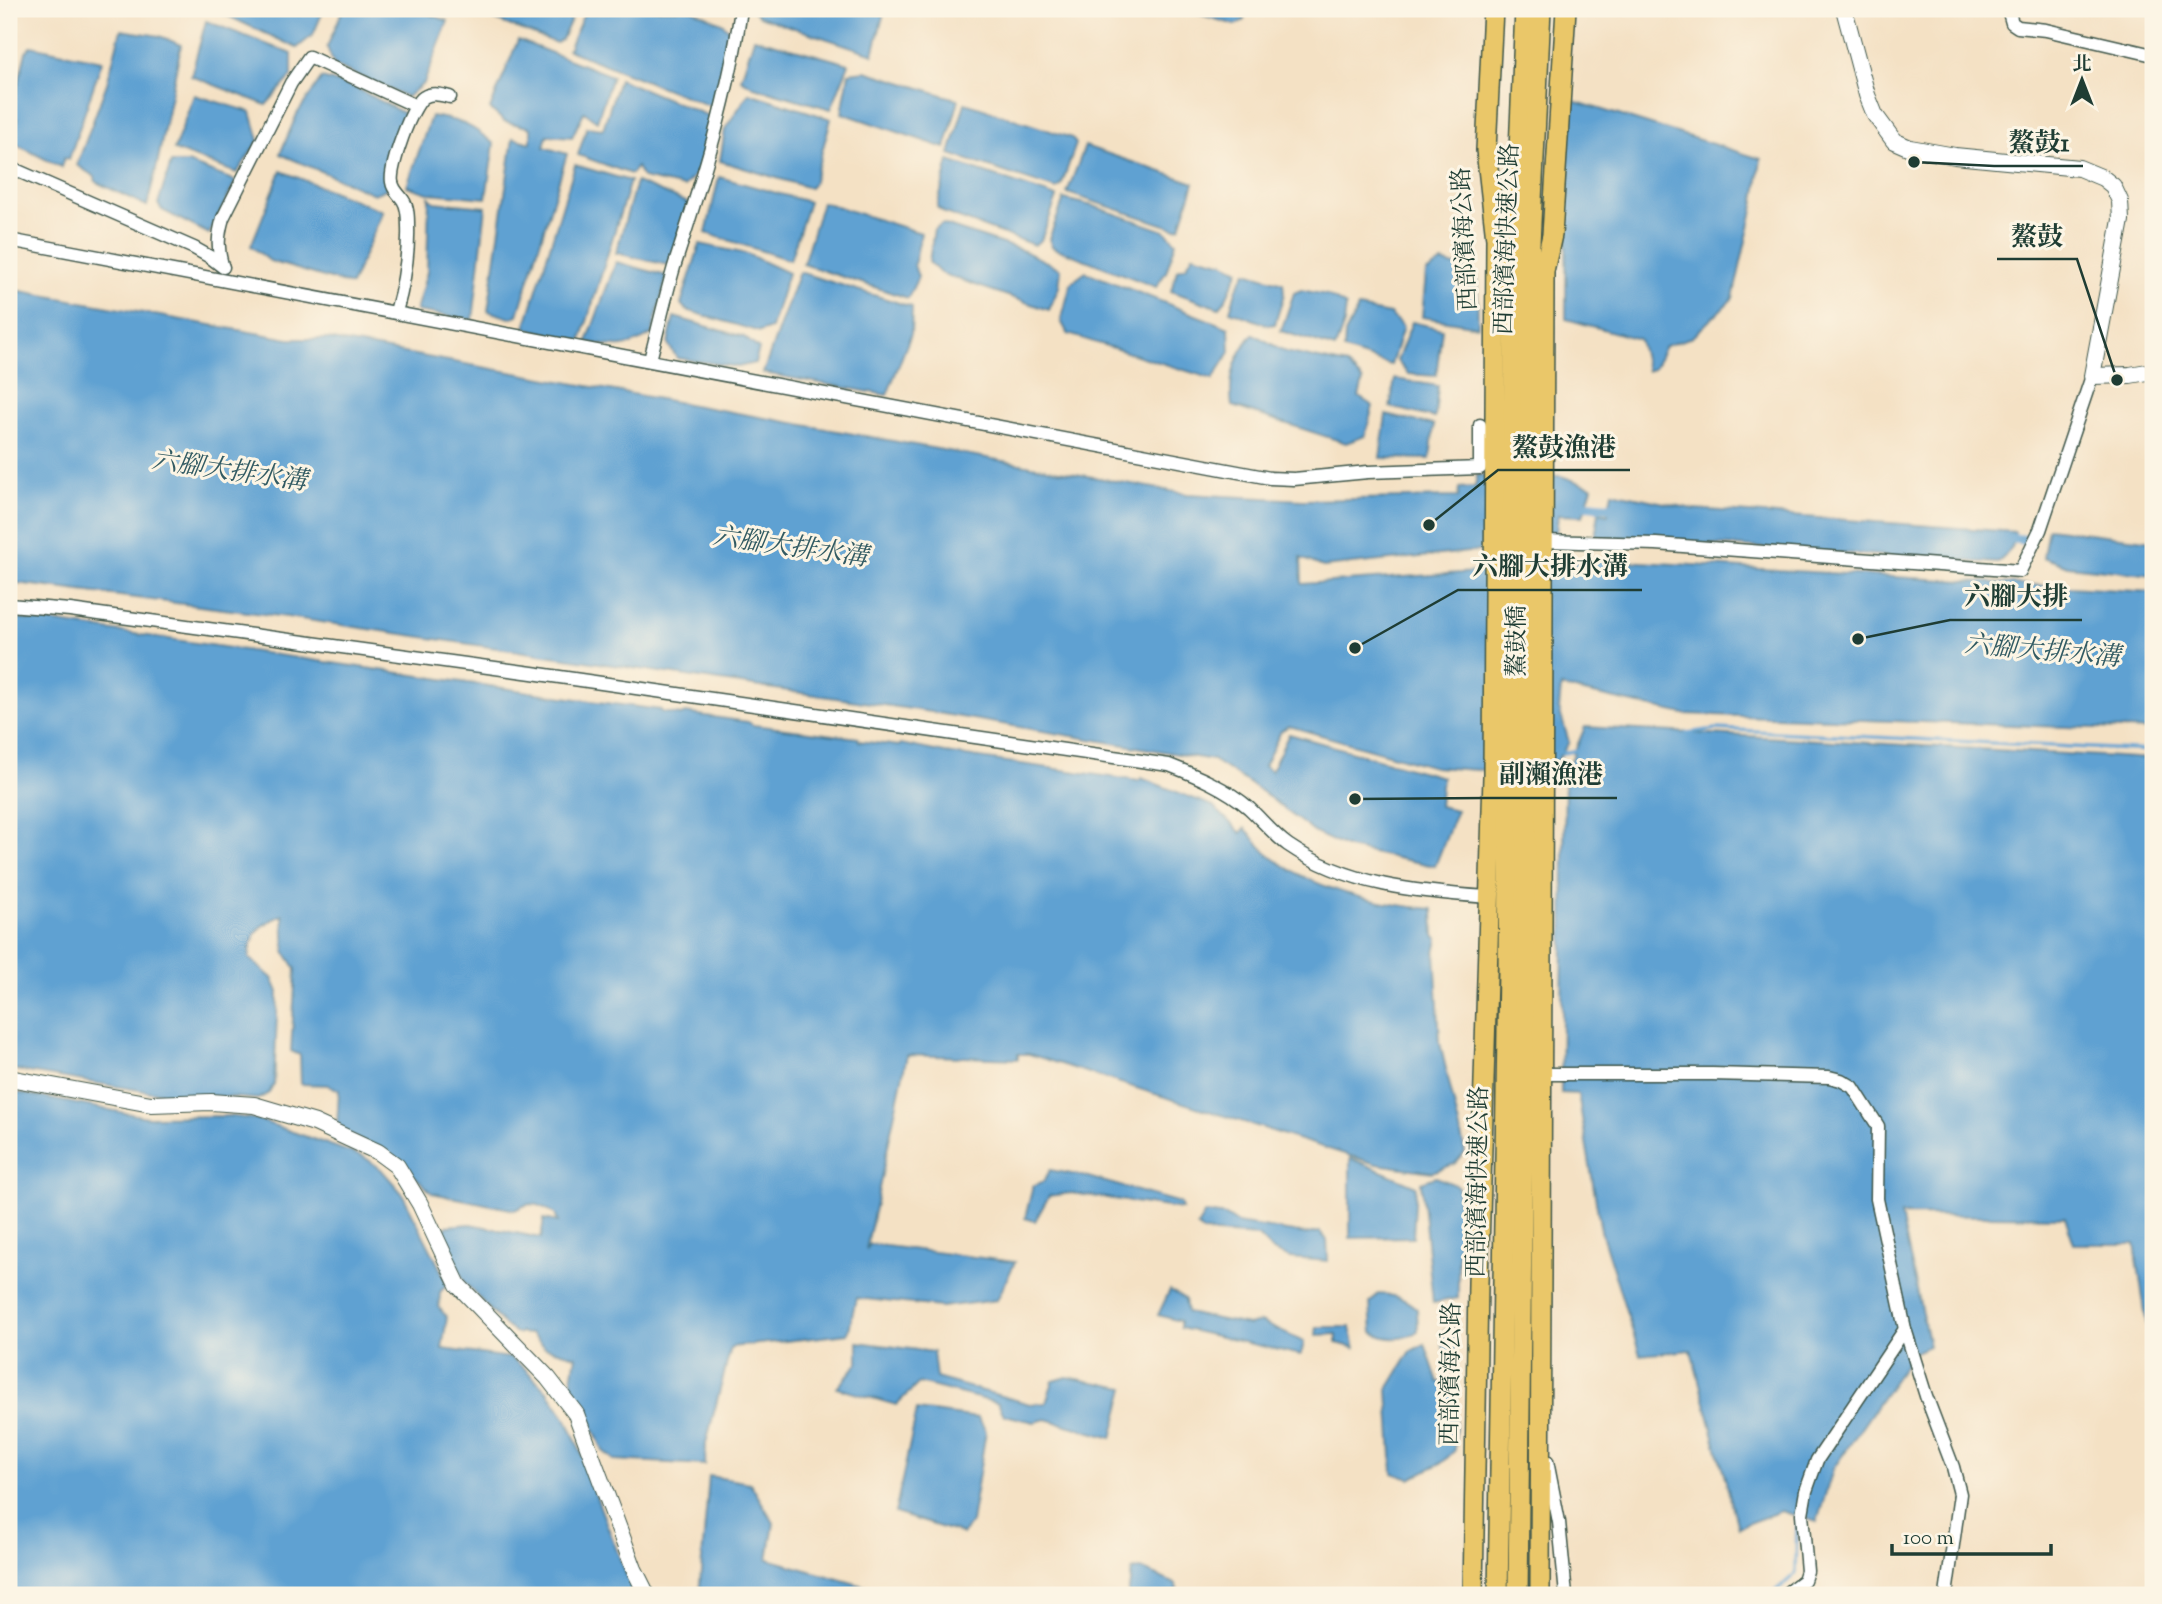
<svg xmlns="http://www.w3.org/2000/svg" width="2162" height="1604" font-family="'Sorts Mill Goudy','Noto Serif TC',serif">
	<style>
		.water { fill: #5ea1d2; stroke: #3e6f83; stroke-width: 2 }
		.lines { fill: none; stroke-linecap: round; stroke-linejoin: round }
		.stream { stroke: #5ea1d2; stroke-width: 3.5 }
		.canal { stroke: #5ea1d2; stroke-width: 10 }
		.minor-casing { stroke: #3f564a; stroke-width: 15 }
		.tertiary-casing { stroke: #3f564a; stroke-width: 18 }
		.primary-casing { stroke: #3f564a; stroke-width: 22 }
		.trunk-casing { stroke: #3f564a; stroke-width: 22 }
		.minor { stroke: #fff; stroke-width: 12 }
		.tertiary { stroke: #fff; stroke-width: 16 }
		.primary { stroke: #eac769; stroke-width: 19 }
		.trunk { stroke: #eac769; stroke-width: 19 }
		.labels { text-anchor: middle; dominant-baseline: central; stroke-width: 6; stroke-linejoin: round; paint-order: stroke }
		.street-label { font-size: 24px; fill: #1f3d34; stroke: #fcf5e5 }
		.water-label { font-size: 26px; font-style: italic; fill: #325b63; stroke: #fcf5e5 }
		.leader { fill: none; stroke: #1f3d34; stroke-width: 2.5 }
		.callout-dot { fill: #1f3d34; stroke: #fcf5e5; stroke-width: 2.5 }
		.callout-label { font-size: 26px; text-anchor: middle; font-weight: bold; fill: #1f3d34; stroke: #fcf5e5; stroke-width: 6; stroke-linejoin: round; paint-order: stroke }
	</style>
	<rect width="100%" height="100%" fill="#fcf5e5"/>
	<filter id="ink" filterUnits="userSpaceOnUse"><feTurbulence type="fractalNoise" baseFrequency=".0143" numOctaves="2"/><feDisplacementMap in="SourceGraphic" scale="14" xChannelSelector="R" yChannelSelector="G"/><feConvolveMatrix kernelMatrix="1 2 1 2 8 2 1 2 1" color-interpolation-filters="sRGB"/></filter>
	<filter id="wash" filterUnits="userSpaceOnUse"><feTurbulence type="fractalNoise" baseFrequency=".00686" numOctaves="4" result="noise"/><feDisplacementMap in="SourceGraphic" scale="28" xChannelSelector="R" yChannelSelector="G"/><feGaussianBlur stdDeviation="1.57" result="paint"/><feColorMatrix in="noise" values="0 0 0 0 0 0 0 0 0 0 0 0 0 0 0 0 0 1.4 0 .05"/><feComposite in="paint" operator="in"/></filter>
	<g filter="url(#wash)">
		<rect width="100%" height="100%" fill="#f4e1c4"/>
		<g class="water">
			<polygon points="9,9 17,9 9,84"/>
			<polygon points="213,9 324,9 313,35 297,48"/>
			<polygon points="343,9 416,9 448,21 424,83 407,97 334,65 327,47"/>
			<polygon points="466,9 576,9 562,39 556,43"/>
			<polygon points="586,9 691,9 722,23 733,33 715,108 568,50"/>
			<polygon points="752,9 885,9 873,54 758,16"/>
			<polygon points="1182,9 1246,9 1244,20 1235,25"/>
			<polygon points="206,21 292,54 292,76 266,105 191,76"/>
			<polygon points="121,30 160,36 181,45 157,165 147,206 96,182 95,177 77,165 107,83"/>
			<polygon points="754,38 849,64 831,109 754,87 741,79"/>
			<polygon points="518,40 612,76 597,121 584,112 572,137 547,135 544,147 567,154 518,315 510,318 488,311 513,138 531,143 531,128 504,121 490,109"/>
			<polygon points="31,46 102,61 69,159 64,158 61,167 9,141 9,136 18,120 11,113 26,52"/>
			<polygon points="865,71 959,100 945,148 842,113 849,73"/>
			<polygon points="322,78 356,88 407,115 386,189 374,194 280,154 297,114"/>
			<polygon points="619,79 714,118 700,169 684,187 643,178 637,167 631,174 578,155 587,127 603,129"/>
			<polygon points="749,93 831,119 813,184 810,188 720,161 725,129"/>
			<polygon points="194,95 251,112 259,140 237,173 174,150"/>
			<polygon points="1567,99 1761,159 1755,201 1733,298 1692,337 1665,346 1654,368 1647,371 1639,339 1566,319"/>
			<polygon points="965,103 1072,138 1076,144 1061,186 1056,189 950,154"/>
			<path d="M431,116C460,120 472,125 494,144L486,198L428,193L407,186Z"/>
			<polygon points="1085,146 1194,183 1180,227 1174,228 1067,193"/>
			<polygon points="949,161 1057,197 1041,240 1034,245 945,213 937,207"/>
			<polygon points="171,163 188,163 236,181 209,234 162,210 158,204"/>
			<polygon points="575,165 630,181 581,341 525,328"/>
			<polygon points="281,171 383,211 351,285 270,261 251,246"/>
			<polygon points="719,177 809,202 790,260 706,233"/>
			<polygon points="636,182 691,204 668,265 616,253"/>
			<polygon points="429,197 434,202 486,207 473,320 416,311 427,272"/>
			<polygon points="1064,199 1093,206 1165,231 1176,242 1166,272 1156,287 1052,247 1049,239"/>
			<polygon points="822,202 921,233 914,265 918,277 908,298 803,264"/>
			<polygon points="942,224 1024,251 1061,269 1059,287 1049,310 940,273 929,262 934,229"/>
			<polygon points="700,244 747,254 788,273 771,328 760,332 686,310 681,304"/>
			<polygon points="1193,255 1225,263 1239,270 1225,301 1219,308 1171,291 1177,270 1186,267"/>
			<path d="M616,262L667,276L652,334C626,350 616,348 587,342Z"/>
			<polygon points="1442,262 1477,273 1478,326 1422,317 1426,273"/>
			<polygon points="799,272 912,307 911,334 887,395 763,373"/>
			<polygon points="1086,272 1229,328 1230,352 1213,379 1068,334 1061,321 1071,283"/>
			<polygon points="1246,272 1283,283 1284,294 1275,324 1268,325 1230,311 1237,288"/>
			<polygon points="9,289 289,339 327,339 1187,494 1303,500 1458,497 1459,488 1475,487 1477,475 1561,476 1592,487 1583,516 1558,515 1556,533 1478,551 1323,567 1301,558 1302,584 1565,566 1590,559 2153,592 2153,730 1684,714 1561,687 1559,709 1569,742 1552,768 1477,770 1434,767 1289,726 1281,731 1264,766 1271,771 1289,734 1442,777 1439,806 1457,810 1435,866 1348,848 1315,833 1261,791 1213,760 931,712 287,617 9,582"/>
			<polygon points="1301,290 1327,295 1346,306 1344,324 1335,348 1281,331 1294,293"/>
			<polygon points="1358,308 1390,314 1403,327 1391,365 1344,350 1345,334"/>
			<polygon points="674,317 744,337 759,349 755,363 738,367 677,358 668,344"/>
			<polygon points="1412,322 1442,329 1436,376 1408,374 1397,361"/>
			<path d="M1253,334L1286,352L1347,365L1363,381L1359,397L1373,406L1365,436L1346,443L1232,406C1228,378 1235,356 1253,334Z"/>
			<polygon points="1395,379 1438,386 1435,418 1390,407"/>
			<polygon points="1386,415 1434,425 1430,459 1380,458"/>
			<polygon points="1612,492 1693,509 2015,532 2012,548 1998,563 1595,537 1599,512 1608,514"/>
			<polygon points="2048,528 2153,541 2153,575 2068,566 2043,557"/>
			<path d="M9,618L53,622L598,702L661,710V712L681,715L685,713L748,722L753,725L858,738L859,741L899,746L901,744L945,753L1139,781L1141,778L1213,806L1241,833L1245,828C1252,836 1259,845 1266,852C1308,889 1379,905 1433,909L1434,936L1438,939L1435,952L1440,1043L1465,1152L1455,1164L1432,1172L1376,1164L1029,1054H1018V1059L907,1055L866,1250L870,1244L1015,1262L997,1300L941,1307L856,1298L848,1334L731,1347L706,1443L705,1465L614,1460L603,1451L582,1402L571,1385L576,1356L544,1347L532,1334L516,1333L504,1325L465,1283L442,1234L447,1226L470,1224L541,1238L544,1219L558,1222L555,1214C540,1204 531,1200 515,1210L432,1193L406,1168L337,1127L339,1090L329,1085L301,1084L300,1055L291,1051L296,969L285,952L283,915C260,924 250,933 249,958L272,978L278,992L274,1084L269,1093L258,1099L151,1092L9,1069Z"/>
			<polygon points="1585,727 2153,759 2153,1367 2135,1244 2074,1244 2065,1217 1901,1215 1929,1346 1913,1353 1833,1469 1817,1522 1781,1511 1738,1527 1691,1350 1640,1355 1601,1231 1578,1094 1561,1093 1565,775"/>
			<polygon points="9,1091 147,1117 228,1116 256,1119 364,1157 381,1169 402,1193 448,1284 440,1292 439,1308 447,1317 442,1349 511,1358 524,1368 548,1392 567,1420 591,1476 589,1478 634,1595 9,1595"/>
			<polygon points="1350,1158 1416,1186 1413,1237 1350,1238"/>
			<polygon points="1050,1170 1088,1177 1180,1203 1182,1209 1071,1193 1049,1196 1035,1221 1025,1218 1033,1186 1044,1181"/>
			<polygon points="1436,1177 1458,1186 1458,1298 1433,1303 1421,1182"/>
			<polygon points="1205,1213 1226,1216 1237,1223 1306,1234 1320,1232 1327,1240 1328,1261 1290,1258 1273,1251 1258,1236 1203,1232 1197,1226"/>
			<polygon points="1170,1290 1185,1299 1187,1313 1248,1325 1261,1322 1304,1342 1301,1355 1180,1328 1180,1321 1158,1315"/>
			<path d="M1378,1294C1394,1295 1405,1298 1417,1309L1418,1331C1403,1341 1387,1340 1372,1332L1370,1303Z"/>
			<polygon points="1317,1327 1350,1327 1355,1348 1337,1343 1337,1334 1316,1335"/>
			<polygon points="1454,1327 1457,1370 1448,1368 1440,1332"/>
			<polygon points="858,1342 933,1352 936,1378 1030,1404 1046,1403 1053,1381 1067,1377 1125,1388 1112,1438 1046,1419 1034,1422 1004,1415 998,1403 919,1383 896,1405 837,1388 858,1363"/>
			<polygon points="1425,1344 1438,1382 1457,1384 1455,1450 1443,1462 1410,1479 1393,1473 1388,1389 1411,1351"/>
			<polygon points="917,1410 978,1418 986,1431 971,1522 963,1534 895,1513"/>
			<polygon points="709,1476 750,1483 774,1523 768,1559 895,1595 699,1595"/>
			<polygon points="1141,1569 1176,1584 1179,1595 1128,1595 1132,1570"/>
		</g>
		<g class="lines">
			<g class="stream">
				<polyline points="1687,733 1716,729 2153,751"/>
				<polyline points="1562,753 1579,750"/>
				<polyline points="1772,1595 1796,1573 1797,1517"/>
			</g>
			<g class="canal">
				<polyline points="1586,505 1621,508"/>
				<polyline points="2000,537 2025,540"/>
			</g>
		</g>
	</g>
	<g filter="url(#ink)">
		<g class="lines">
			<g class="minor-casing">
				<g id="minor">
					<polyline points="2008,9 2012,23 2018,27 2046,30 2153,55"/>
					<polyline points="9,167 194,248 210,257 223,267"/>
					<polyline points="9,240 1270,478 1294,479 1368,472 1480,468 1480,425"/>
					<path d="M222,265C217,248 218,235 223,218L291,83L309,57L416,106"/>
					<path d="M396,312C404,284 409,255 408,226C408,218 408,207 403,200C399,194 393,190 392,182C389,168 412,104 424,97C432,92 441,95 450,97"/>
					<path d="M650,360C658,329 665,298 674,267C701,183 729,97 741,9"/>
					<polyline points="1543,541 1656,544 2020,571 2040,530 2092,376"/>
					<path d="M9,605L70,610L532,673L1169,765C1197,776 1226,788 1249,808C1262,820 1274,835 1288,845C1348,886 1418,892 1488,897"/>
					<polyline points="1542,1074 1712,1074 1829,1077 1841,1080 1853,1087 1878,1126 1877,1199 1888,1250 1905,1329 1926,1396 1953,1467 1960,1494 1946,1595"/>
					<polyline points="1547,1461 1559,1522 1566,1595"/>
					<polyline points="1784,1595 1804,1580 1807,1571 1802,1514 1806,1491 1817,1460 1905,1329"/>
				</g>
			</g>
			<g class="tertiary-casing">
				<g id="tertiary">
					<polyline points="1844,9 1867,95 1875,115 1894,141 1910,148 1955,156 2079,168 2103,178 2113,186 2120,201 2121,220 2092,376 2130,375 2153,371"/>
					<polyline points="9,1078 151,1104 211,1102 254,1105 315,1123 378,1152 397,1166 420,1204 458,1285 548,1378 576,1414 634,1569 647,1595"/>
				</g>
			</g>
			<g class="primary-casing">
				<g id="primary">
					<polyline points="1473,1595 1478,1283 1493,776 1496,239 1486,150 1493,9"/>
					<polyline points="1540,1595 1544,271 1552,235 1566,9"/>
				</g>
			</g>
			<g class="trunk-casing">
				<g id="trunk">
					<polyline points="1498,1595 1508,970 1515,245 1525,9"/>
					<polyline points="1518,1595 1530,470 1529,265 1541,9"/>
				</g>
			</g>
			<use href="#minor" class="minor"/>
			<use href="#tertiary" class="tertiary"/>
			<use href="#primary" class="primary"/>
			<use href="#trunk" class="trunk"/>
		</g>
	</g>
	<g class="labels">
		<g class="street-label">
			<text transform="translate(1466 239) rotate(-93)">西部濱海公路</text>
			<text transform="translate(1508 239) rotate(-88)">西部濱海快速公路</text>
			<text transform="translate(1518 641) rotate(-90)">鰲鼓橋</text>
			<text transform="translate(1479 1182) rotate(-89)">西部濱海快速公路</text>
			<text transform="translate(1452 1374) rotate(-89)">西部濱海公路</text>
		</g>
		<g class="water-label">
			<text transform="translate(229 472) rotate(8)">六腳大排水溝</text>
			<text transform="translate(790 548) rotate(8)">六腳大排水溝</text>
			<text transform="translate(2042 652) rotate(5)">六腳大排水溝</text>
		</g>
	</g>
	<path class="leader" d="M1914 162L1994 166H2083M2117 380L2077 259H1997M1429 525L1498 470H1630M1355 648L1458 590H1642M1858 639L1950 620H2082M1355 799L1485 798H1617"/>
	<g class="callout-dot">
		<circle cx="1914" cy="162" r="7"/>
		<circle cx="2117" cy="380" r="7"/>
		<circle cx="1429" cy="525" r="7"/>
		<circle cx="1355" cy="648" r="7"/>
		<circle cx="1858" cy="639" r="7"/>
		<circle cx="1355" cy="799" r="7"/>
	</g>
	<g class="callout-label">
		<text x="2039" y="151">鰲鼓1</text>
		<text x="2037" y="245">鰲鼓</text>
		<text x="1564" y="456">鰲鼓漁港</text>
		<text x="1550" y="575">六腳大排水溝</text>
		<text x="2016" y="605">六腳大排</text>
		<text x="1551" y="783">副瀨漁港</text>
	</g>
	<rect width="2162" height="1604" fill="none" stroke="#fcf5e5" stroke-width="35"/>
	<g transform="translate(2082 80)" stroke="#fcf5e5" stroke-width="5" paint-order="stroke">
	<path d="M0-5L12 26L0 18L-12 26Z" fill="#1f3d34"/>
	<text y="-10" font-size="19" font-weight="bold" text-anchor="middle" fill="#1f3d34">北</text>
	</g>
	<path d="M1892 1544v10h159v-10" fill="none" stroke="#1f3d34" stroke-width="3.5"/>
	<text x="1903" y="1544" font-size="21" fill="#1f3d34" stroke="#fcf5e5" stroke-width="5" paint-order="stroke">100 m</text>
</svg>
